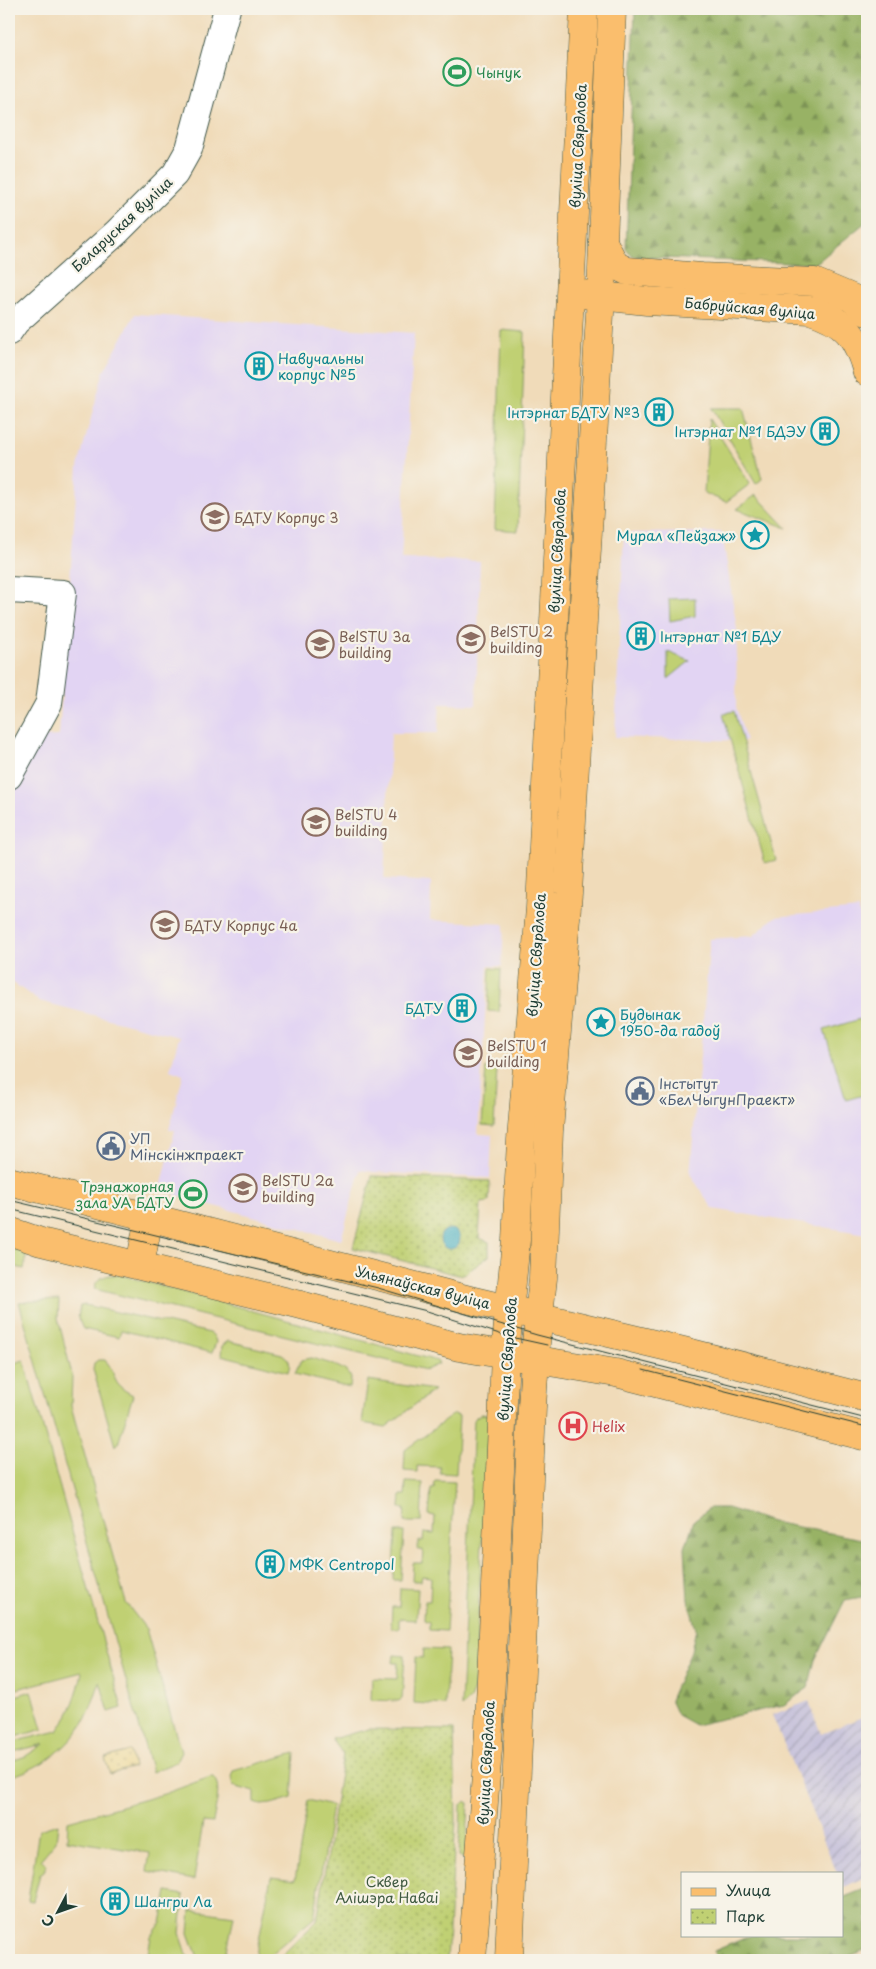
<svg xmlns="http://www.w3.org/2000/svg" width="876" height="1969" font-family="'Playpen Sans',sans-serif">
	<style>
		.built { fill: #e2d4f3 }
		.industrial { fill: url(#industrial-furrows) }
		.grass { fill: #c0d073; stroke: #708654 }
		.forest { fill: url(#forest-firs); stroke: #5c784c }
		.sand { fill: url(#sand-dots); stroke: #868c69 }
		.park { fill: url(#park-dots); stroke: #708654 }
		.water { fill: #41acc0; stroke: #30747a }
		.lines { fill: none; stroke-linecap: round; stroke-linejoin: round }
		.minor-casing { stroke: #3e5548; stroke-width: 28 }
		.major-casing { stroke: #3e5548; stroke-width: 29 }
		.minor { stroke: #fff; stroke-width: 26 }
		.major { stroke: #fabe6d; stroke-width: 28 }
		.tram { stroke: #1f3d34; stroke-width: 1 }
		.labels { text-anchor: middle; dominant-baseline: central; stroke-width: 4.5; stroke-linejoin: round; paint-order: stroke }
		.leisure-label { font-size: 14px; fill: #27864d; stroke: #f7f3e8; text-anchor: start }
		.street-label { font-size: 14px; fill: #1f3d34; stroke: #f7f3e8 }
		.culture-label { font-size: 14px; fill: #0d838f; stroke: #f7f3e8; text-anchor: start }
		.education-label { font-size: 14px; fill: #785e54; stroke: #f7f3e8; text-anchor: start }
		.service-label { font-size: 14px; fill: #4e5e75; stroke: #f7f3e8; text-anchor: start }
		.health-label { font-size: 14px; fill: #be3a42; stroke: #f7f3e8; text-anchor: start }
		.park-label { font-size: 14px; fill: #3f5a41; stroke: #f7f3e8 }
	</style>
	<defs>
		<pattern id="industrial-furrows" width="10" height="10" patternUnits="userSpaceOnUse" patternTransform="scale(1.25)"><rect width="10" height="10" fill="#c5c0da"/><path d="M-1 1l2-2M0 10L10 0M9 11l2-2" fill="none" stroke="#9f9db2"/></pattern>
		<pattern id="forest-firs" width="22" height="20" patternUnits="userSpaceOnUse" patternTransform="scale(1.25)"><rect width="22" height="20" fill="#98b265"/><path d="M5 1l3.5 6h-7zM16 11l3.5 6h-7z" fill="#7b9254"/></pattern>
		<pattern id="sand-dots" width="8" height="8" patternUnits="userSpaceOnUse" patternTransform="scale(1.25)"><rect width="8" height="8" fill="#eeda9e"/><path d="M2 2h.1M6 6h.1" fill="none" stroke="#ccbc89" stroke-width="1.8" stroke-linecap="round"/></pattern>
		<pattern id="park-dots" width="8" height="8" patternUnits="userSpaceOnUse" patternTransform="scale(1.25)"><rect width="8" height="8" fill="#c0d073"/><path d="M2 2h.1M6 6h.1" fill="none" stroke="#9baa5f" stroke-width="1.8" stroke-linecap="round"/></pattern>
	</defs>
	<rect width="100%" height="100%" fill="#f7f3e8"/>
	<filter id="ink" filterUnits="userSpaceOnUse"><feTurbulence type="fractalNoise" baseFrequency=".02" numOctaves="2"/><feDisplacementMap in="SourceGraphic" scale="10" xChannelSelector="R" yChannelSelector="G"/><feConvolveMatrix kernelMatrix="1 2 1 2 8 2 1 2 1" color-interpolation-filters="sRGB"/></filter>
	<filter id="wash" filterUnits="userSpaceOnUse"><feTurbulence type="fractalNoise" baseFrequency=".0096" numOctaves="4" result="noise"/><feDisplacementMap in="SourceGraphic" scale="20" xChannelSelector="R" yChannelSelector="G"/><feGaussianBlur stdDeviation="1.12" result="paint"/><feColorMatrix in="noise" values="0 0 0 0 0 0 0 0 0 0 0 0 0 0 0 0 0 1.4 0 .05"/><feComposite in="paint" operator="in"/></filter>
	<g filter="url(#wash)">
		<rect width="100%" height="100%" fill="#f0dbb9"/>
		<g class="built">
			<polygon points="135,314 414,333 401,559 480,561 476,705 440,704 438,733 391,733 384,879 431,882 430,920 504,924 502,966 488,966 478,1134 492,1135 490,1178 373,1172 360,1170 341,1240 174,1195 175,1192 161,1188 175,1130 169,1130 183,1075 170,1070 179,1037 39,1001 9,980 9,794 39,737 59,736 78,467 103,373"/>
			<polygon points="722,532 737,630 736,707 746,741 615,737 624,533"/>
			<polygon points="859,909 864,945 867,954 867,1234 713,1209 690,1174 710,939 753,936 775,917"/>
		</g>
		<polygon class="industrial" points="809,1701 821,1734 867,1715 867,1877 843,1887 842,1873 837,1873 772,1715"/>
		<g class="grass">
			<polygon points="501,330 525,332 518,531 495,529"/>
			<polygon points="711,408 743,408 762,479 756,484"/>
			<polygon points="709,419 750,484 726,502 704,493"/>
			<polygon points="756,495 787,528 737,509"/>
			<polygon points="695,598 695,616 670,621 669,599"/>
			<polygon points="668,652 690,661 668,679"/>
			<polygon points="734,711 776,860 765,863 723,714"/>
			<polygon points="490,968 501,969 499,1012 488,1011"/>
			<polygon points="860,1019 867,1043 867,1094 846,1100 824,1030"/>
			<polygon points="486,1068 497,1068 494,1126 482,1125"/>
			<polygon points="9,1248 27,1252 24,1269 9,1265"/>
			<path d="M110,1275H121L437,1361L439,1364L426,1370L94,1289C96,1279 102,1277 110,1275Z"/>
			<polygon points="59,1300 58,1318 72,1375 71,1406 126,1603 146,1629 181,1752 176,1762 152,1772 19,1302"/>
			<polygon points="85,1305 210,1333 214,1336 216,1342 212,1353 121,1330 119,1337 83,1329 78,1318 80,1306"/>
			<path d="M228,1341L282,1354C290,1360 291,1362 288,1372L221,1355L222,1346Z"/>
			<path d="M311,1358C321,1361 350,1367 351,1379C351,1382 350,1385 350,1388L295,1374L301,1360Z"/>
			<path d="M24,1360L122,1708L109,1712L100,1682C95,1694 92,1707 86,1718C70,1748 41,1768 9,1777V1762L26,1756L44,1744L9,1753V1743L58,1731C71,1712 78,1694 82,1672L9,1691V1362L11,1364Z"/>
			<path d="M98,1360H105C119,1375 108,1383 133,1395L118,1444L115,1446L93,1369L94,1363Z"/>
			<polygon points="368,1380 434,1390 386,1427 362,1423"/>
			<polygon points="454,1414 459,1416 456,1474 440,1473 440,1467 417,1466 417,1472 404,1471 405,1450"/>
			<polygon points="482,1414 489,1415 474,1689 470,1699 461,1707 474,1420 477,1416"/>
			<polygon points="435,1481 455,1482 446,1631 429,1630 429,1622 424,1620 425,1601 430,1601 431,1577 422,1576 421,1581 412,1581 413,1563 422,1563 423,1550 418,1550 418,1541 423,1541 424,1533 434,1534 435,1516 429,1515 431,1489 434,1489"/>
			<polygon points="406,1482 423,1483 421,1522 404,1522 405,1508 400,1508 401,1495 405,1495"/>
			<polygon points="396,1532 404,1532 401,1580 393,1580"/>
			<polygon points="400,1588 418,1589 416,1620 399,1619 399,1628 391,1628 392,1607 399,1607"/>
			<polygon points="424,1649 448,1650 445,1705 414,1703 416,1657 423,1658"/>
			<polygon points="394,1655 405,1656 402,1699 398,1701 371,1700 372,1678 397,1679 398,1663 393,1663"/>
			<polygon points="32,1691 43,1729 9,1739 9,1698"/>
			<polygon points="295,1753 292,1798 271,1804 261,1805 255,1803 255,1792 233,1786 231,1777 233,1771"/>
			<path d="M210,1777H213C223,1787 214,1811 213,1823L203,1822L194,1880L147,1871L150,1853L67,1840L68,1821L164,1794Z"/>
			<polygon points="308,1800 332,1806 314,1918 263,1960 255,1960 271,1877 295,1880"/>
			<polygon points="465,1801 469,1803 466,1856 462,1858 459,1856 461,1805"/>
			<polygon points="58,1824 56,1841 41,1859 47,1865 44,1871 40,1874 33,1901 28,1900 39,1830"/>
			<polygon points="167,1892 184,1895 180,1933 189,1960 147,1960 151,1937 161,1923"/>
			<polygon points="191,1910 234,1916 225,1960 199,1960 189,1933"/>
		</g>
		<g class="forest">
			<polygon points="635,9 867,9 867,221 815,264 637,257 631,255 626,249"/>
			<polygon points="710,1508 727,1508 772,1522 867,1540 867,1596 845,1600 815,1660 808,1688 784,1705 695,1725 677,1715 670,1700 691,1651 696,1629 688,1600 685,1548 694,1520"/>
			<polygon points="867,1888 867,1949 840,1960 718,1960 714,1951 752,1935 842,1935 842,1898"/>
		</g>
		<polygon class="sand" points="130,1751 134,1767 110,1774 105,1758"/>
		<g class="park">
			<polygon points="372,1176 490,1181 489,1202 481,1203 479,1238 489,1242 489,1256 462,1276 353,1248"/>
			<polygon points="369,1729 454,1730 456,1821 447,1960 277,1960 317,1921 343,1754 332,1739"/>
		</g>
		<circle class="water" cx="450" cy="1239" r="10"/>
	</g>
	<g filter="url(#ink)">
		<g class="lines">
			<g class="minor-casing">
				<g id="minor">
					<polyline points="9,332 16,322 117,232 175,174 189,149 227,9"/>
					<polyline points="9,590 63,593 49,703 9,776"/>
				</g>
			</g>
			<g class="major-casing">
				<g id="major">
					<polyline points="603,242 615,265 627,271 702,277 814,282 852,298 867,312"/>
					<path d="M582,294L647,301L810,310C846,321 857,336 867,372"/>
					<polyline points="9,1181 470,1300 684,1351 867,1398"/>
					<polyline points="9,1231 41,1242 297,1304 459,1347 616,1373 867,1437"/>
					<polyline points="140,1265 149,1218"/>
					<polyline points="472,1960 488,1749 505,1355 516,1240 521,1140 540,908 584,9"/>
					<polyline points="509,1960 532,1407 536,1343 543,1278 549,1131 568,893 601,295 612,9"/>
				</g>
			</g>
			<use href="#minor" class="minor"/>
			<use href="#major" class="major"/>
			<g class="tram">
				<polyline points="9,1200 378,1288 537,1335 867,1419"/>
				<polyline points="9,1209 427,1311 506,1336 547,1345"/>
				<polyline points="643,1370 867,1427"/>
			</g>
		</g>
	</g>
	<defs>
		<g id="stadium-ring" transform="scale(1.4375)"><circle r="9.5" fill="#f7f3e8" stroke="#2e9e5b" stroke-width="1.5"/><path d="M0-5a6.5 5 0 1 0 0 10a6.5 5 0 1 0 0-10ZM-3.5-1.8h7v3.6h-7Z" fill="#2e9e5b"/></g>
		<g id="building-ring" transform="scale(1.4375)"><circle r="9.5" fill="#f7f3e8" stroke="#0f9aa8" stroke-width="1.5"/><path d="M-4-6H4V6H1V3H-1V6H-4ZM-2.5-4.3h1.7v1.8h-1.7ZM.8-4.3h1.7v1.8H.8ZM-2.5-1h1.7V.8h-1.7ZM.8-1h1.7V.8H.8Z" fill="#0f9aa8"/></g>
		<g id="university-ring" transform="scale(1.4375)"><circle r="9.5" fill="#f7f3e8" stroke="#8d6e63" stroke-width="1.5"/><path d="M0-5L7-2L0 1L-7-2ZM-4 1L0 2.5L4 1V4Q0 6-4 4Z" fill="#8d6e63"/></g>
		<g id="sight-ring" transform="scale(1.4375)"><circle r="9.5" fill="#f7f3e8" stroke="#0f9aa8" stroke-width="1.5"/><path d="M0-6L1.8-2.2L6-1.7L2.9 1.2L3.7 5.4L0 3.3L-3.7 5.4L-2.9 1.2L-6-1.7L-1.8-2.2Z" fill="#0f9aa8"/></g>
		<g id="civic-ring" transform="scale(1.4375)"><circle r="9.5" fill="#f7f3e8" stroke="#5c6f8a" stroke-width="1.5"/><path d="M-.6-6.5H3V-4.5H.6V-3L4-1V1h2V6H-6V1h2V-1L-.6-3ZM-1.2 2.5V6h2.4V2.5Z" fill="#5c6f8a"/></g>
		<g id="hospital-ring" transform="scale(1.4375)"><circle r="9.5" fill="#f7f3e8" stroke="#e0444e" stroke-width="1.5"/><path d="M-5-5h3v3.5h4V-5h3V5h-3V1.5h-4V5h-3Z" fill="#e0444e"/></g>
	</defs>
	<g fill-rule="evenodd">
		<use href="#stadium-ring" x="457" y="72"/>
		<use href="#building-ring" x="259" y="366"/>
		<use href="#building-ring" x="659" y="412"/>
		<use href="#building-ring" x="825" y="431"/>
		<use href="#university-ring" x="215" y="517"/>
		<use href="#sight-ring" x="755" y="535"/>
		<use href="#building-ring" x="641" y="636"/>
		<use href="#university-ring" x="471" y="639"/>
		<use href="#university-ring" x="320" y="644"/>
		<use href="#university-ring" x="316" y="822"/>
		<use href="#university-ring" x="165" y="925"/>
		<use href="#building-ring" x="462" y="1008"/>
		<use href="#sight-ring" x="601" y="1022"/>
		<use href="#university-ring" x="468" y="1053"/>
		<use href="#civic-ring" x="640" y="1091"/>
		<use href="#civic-ring" x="111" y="1146"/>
		<use href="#university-ring" x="243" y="1188"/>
		<use href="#stadium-ring" x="193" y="1194"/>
		<use href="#hospital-ring" x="573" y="1426"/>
		<use href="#building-ring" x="270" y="1564"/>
		<use href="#building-ring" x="115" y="1901"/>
	</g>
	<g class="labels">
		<g class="leisure-label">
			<text x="476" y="72">Чынук</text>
			<text x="174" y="1186" text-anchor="end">Трэнажорная<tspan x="174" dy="16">зала УА БДТУ</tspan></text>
		</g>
		<g class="street-label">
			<text transform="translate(578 146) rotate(-87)">вуліца Свярдлова</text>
			<text transform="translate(122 224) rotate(-43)">Беларуская вуліца</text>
			<text transform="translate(750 308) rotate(5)">Бабруйская вуліца</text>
			<text transform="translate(557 551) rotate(-87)">вуліца Свярдлова</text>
			<text transform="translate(536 955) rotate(-86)">вуліца Свярдлова</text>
			<text transform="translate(423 1287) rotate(14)">Ульянаўская вуліца</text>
			<text transform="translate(507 1359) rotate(-86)">вуліца Свярдлова</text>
			<text transform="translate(486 1763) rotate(-87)">вуліца Свярдлова</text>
		</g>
		<g class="culture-label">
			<text x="278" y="358">Навучальны<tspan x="278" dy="16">корпус №5</tspan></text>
			<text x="640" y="412" text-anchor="end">Інтэрнат БДТУ №3</text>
			<text x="806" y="431" text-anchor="end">Інтэрнат №1 БДЭУ</text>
			<text x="736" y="535" text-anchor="end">Мурал «Пейзаж»</text>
			<text x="660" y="636">Інтэрнат №1 БДУ</text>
			<text x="443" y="1008" text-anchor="end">БДТУ</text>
			<text x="620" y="1014">Будынак<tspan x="620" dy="16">1950-да гадоў</tspan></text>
			<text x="289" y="1564">МФК Centropol</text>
			<text x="134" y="1901">Шангри Ла</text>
		</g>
		<g class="education-label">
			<text x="234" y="517">БДТУ Корпус 3</text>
			<text x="490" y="631">BelSTU 2<tspan x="490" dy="16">building</tspan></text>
			<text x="339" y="636">BelSTU 3a<tspan x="339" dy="16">building</tspan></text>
			<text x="335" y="814">BelSTU 4<tspan x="335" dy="16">building</tspan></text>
			<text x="184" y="925">БДТУ Корпус 4а</text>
			<text x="487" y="1045">BelSTU 1<tspan x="487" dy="16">building</tspan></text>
			<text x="262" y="1180">BelSTU 2a<tspan x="262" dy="16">building</tspan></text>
		</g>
		<g class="service-label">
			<text x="659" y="1083">Інстытут<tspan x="659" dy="16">«БелЧыгунПраект»</tspan></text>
			<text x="130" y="1138">УП<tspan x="130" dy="16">Мінскінжпраект</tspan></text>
		</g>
		<g class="health-label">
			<text x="592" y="1426">Helix</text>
		</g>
		<g class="park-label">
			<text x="387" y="1881">Сквер<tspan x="387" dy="16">Алішэра Наваі</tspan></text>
		</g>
	</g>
	<rect width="876" height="1969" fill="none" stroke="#f7f3e8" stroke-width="30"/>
	<rect x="681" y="1872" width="162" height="65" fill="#f7f3e8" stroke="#a1aaa0"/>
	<rect x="691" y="1888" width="25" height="8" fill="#fabe6d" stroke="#a1aaa0"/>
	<text x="726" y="1896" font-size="15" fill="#1f3d34">Улица</text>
	<rect x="691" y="1909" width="25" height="15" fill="url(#park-dots)" stroke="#a1aaa0"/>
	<text x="726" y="1922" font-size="15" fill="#1f3d34">Парк</text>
	<g transform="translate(58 1912) rotate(229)" stroke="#f7f3e8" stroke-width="4" paint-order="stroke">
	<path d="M0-4L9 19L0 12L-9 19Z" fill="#1f3d34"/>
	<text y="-8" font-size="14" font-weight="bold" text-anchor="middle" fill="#1f3d34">С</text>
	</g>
</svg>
